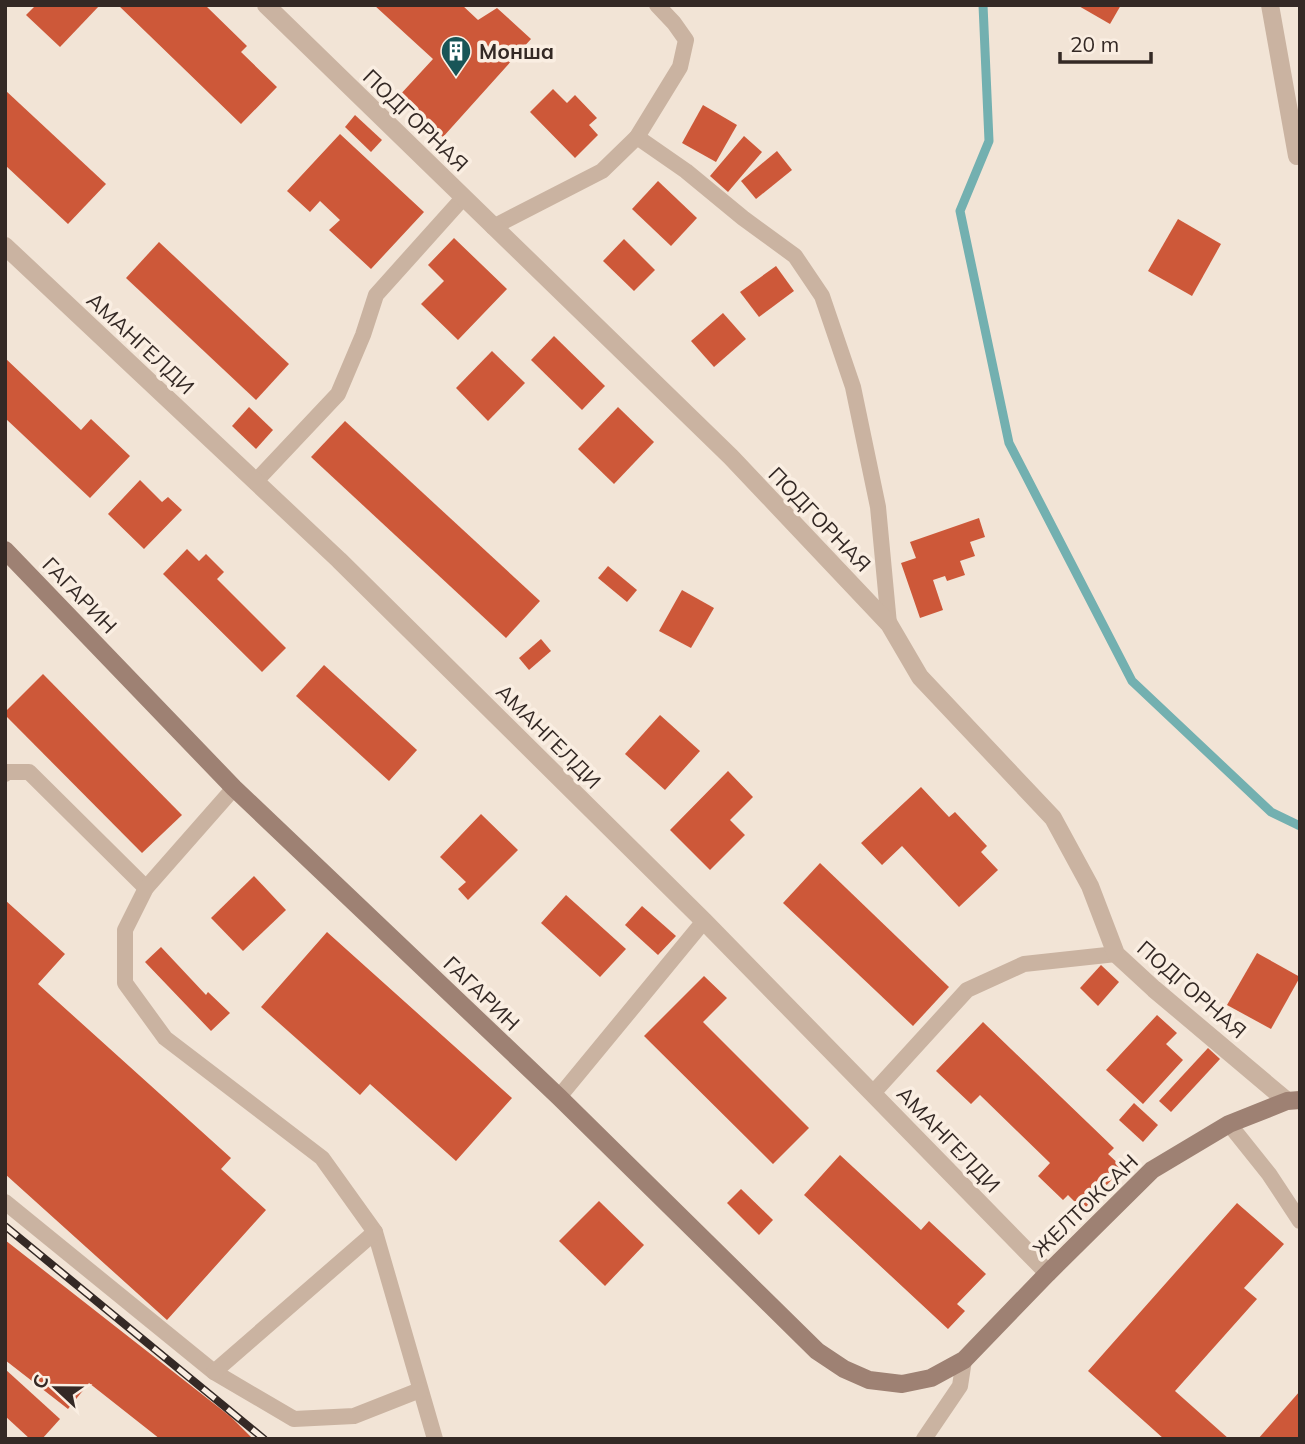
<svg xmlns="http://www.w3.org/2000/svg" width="1305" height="1444" font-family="Mulish,sans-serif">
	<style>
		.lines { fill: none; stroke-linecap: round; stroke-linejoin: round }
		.stream { stroke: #73b0b0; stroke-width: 9 }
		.building { fill: #cd5839 }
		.lane { stroke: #cab3a1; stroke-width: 16 }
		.street { stroke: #cab3a1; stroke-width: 18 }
		.secondary { stroke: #9e8173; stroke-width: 18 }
		.rail-casing { stroke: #342925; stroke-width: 8 }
		.rail { stroke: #faeee2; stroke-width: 5; stroke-dasharray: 16; stroke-linecap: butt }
		.labels { text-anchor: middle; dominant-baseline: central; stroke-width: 7; stroke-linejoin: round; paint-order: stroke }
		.poi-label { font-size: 21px; font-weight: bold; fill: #342925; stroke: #faeee2; text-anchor: start }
		.street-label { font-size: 21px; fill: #342925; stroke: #faeee2 }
	</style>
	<rect width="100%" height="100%" fill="#f2e4d6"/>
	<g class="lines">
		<polyline class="stream" points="983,5 989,141 960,211 1009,443 1132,681 1271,812 1300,826"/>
	</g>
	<g class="building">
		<polygon points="36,5 100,5 60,47 26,15"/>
		<polygon points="118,5 205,5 247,46 241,52 277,87 241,124"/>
		<polygon points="374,5 462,5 478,20 497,8 531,39 443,137 398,97 433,59"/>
		<polygon points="1077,5 1121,5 1110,24"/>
		<polygon points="553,89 567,103 575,95 597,118 589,125 598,135 575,158 530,112"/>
		<polygon points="5,90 106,184 68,224 5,165"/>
		<polygon points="703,105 737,125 716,162 682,143"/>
		<polygon points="355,115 382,140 371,152 345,127"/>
		<polygon points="340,134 424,212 371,269 329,230 340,220 320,201 310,212 287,191"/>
		<polygon points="744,136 762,152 728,192 710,176"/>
		<polygon points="777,151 792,170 756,199 741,181"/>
		<polygon points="658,181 697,218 671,246 632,209"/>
		<polygon points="1178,219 1221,244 1192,296 1148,271"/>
		<polygon points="454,238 507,289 458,340 421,304 444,281 428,265"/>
		<polygon points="624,239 655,270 634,291 603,261"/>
		<polygon points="159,242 289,364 256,400 126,278"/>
		<polygon points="776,266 794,291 759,317 740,292"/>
		<polygon points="723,313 746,339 714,367 691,341"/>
		<polygon points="554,336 605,386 582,410 531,360"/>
		<polygon points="492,351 525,383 488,421 456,388"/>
		<polygon points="5,358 81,430 91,419 130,456 90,498 5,418"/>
		<polygon points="249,407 273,430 256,449 232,426"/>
		<polygon points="618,407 654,442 614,484 578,449"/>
		<polygon points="345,421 540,601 506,638 311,457"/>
		<polygon points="140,480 162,502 168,497 182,510 144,549 108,514"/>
		<polygon points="979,518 985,537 970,542 975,556 960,561 965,575 947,581 945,576 933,580 943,610 920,618 901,563 916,558 910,542"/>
		<polygon points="187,549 199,561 206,554 224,572 217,579 286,648 262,672 163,574"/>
		<polygon points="608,566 637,590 627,602 598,578"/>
		<polygon points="682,590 714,608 691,648 659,631"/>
		<polygon points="541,639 551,651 529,670 519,658"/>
		<polygon points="324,665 417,750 389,781 296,696"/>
		<polygon points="43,674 182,815 142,853 5,715 5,712"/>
		<polygon points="660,715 700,751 665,790 625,754"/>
		<polygon points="728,771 753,797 730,820 745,835 710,870 670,830"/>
		<polygon points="921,787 949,817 955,812 987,846 981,852 998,870 959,907 902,846 882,865 861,843"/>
		<polygon points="481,814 518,850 468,900 458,889 466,882 440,857"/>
		<polygon points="820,863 949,987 913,1026 783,903"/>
		<polygon points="254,876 286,910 243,951 211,918"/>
		<polygon points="566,895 626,949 600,977 541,923"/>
		<polygon points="5,900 65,954 38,984 231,1158 221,1169 266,1210 167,1320 5,1174"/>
		<polygon points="642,906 676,936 658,955 625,925"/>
		<polygon points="327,932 512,1098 456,1161 370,1084 360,1095 261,1007"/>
		<polygon points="161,947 206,995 208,992 230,1013 211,1031 145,962"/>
		<polygon points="1257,953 1300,977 1271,1029 1227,1005"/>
		<polygon points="1101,965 1119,982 1098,1006 1080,988"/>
		<polygon points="704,976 727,998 703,1022 809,1128 773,1164 644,1036"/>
		<polygon points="1157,1015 1177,1033 1166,1044 1183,1060 1143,1104 1106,1070"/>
		<polygon points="983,1022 1114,1148 1108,1154 1123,1168 1083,1210 1068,1195 1063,1200 1038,1176 1050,1163 980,1095 971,1104 936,1071"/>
		<polygon points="1208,1048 1220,1059 1171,1112 1159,1101"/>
		<polygon points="1134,1103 1158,1125 1143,1142 1119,1120"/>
		<polygon points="840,1155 921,1230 929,1221 986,1274 957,1304 965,1311 948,1329 804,1195"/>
		<polygon points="741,1189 773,1220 759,1235 727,1203"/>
		<polygon points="599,1201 644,1245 605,1286 559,1241"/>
		<polygon points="1237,1203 1284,1244 1244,1288 1257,1299 1175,1391 1229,1439 1164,1439 1088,1371"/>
		<polygon points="5,1240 231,1417 253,1439 160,1439 89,1383 68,1409 5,1360"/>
		<polygon points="5,1369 60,1419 42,1439 30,1439 5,1416"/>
		<polygon points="1300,1391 1300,1439 1258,1439"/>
	</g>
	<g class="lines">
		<g class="lane">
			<polyline points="637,137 686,171 743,218 795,256 822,296 853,387 878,507 889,624"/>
			<polyline points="493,227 602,171 637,137 680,67 686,40 674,23 657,5"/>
			<polyline points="255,482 338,394 363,335 376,295 463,198"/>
			<polyline points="5,774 7,772 29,772 146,888"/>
			<polyline points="234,788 146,888 125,930 125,983 165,1038 322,1158 375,1232 435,1439"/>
			<polyline points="873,1093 967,990 1024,964 1116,954"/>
			<polyline points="559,1097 704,921"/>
			<polyline points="1229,1124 1269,1174 1300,1221"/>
			<polyline points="5,1202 214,1372 294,1419 354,1416 420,1390"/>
			<polyline points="214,1372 375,1232"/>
			<polyline points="924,1439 960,1386 964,1360"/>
		</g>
		<g class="street">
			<polyline points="266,5 731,457 889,624 920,677 1053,818 1090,886 1116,954 1154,989 1287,1101"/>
			<polyline points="1270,5 1297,156"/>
			<polyline points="5,246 339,560 704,921 1048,1273"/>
		</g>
		<polyline class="secondary" points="5,550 234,788 559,1097 817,1351 844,1369 869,1380 902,1384 931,1378 964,1360 1048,1273 1152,1170 1229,1124 1287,1101 1300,1100"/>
		<g class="rail-casing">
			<polyline id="rail" points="5,1226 264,1439"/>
		</g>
		<use href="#rail" class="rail"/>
	</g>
	<defs>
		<g id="building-pin" transform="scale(1.575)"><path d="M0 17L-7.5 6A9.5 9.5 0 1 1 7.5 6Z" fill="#185557" stroke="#faeee2"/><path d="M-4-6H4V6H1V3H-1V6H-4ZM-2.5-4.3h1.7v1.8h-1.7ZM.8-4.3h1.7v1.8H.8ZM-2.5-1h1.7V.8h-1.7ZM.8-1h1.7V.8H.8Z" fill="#fff"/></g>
	</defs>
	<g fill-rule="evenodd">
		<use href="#building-pin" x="456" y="51"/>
	</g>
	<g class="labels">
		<g class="poi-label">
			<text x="479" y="51">Монша</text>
		</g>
		<g class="street-label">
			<text transform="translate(416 120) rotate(44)">ПОДГОРНАЯ</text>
			<text transform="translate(141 343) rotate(43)">АМАНГЕЛДИ</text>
			<text transform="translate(820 519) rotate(46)">ПОДГОРНАЯ</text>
			<text transform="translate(80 595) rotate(46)">ГАГАРИН</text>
			<text transform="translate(549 736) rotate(45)">АМАНГЕЛДИ</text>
			<text transform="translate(1192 989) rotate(41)">ПОДГОРНАЯ</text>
			<text transform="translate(482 993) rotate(44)">ГАГАРИН</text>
			<text transform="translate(949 1139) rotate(46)">АМАНГЕЛДИ</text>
			<text transform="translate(1085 1205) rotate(-44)">ЖЕЛТОКСАН</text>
		</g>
	</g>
	<rect width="1305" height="1444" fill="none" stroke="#342925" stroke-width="14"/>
	<g transform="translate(56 1388) rotate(292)" stroke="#faeee2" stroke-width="5" paint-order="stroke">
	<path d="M0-5L12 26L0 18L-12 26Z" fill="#342925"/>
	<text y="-10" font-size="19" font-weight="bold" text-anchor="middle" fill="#342925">С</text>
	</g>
	<path d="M1060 52v10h91v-10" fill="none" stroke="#342925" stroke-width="3.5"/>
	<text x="1070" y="52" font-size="21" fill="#342925" stroke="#faeee2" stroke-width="5" paint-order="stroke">20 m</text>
</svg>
